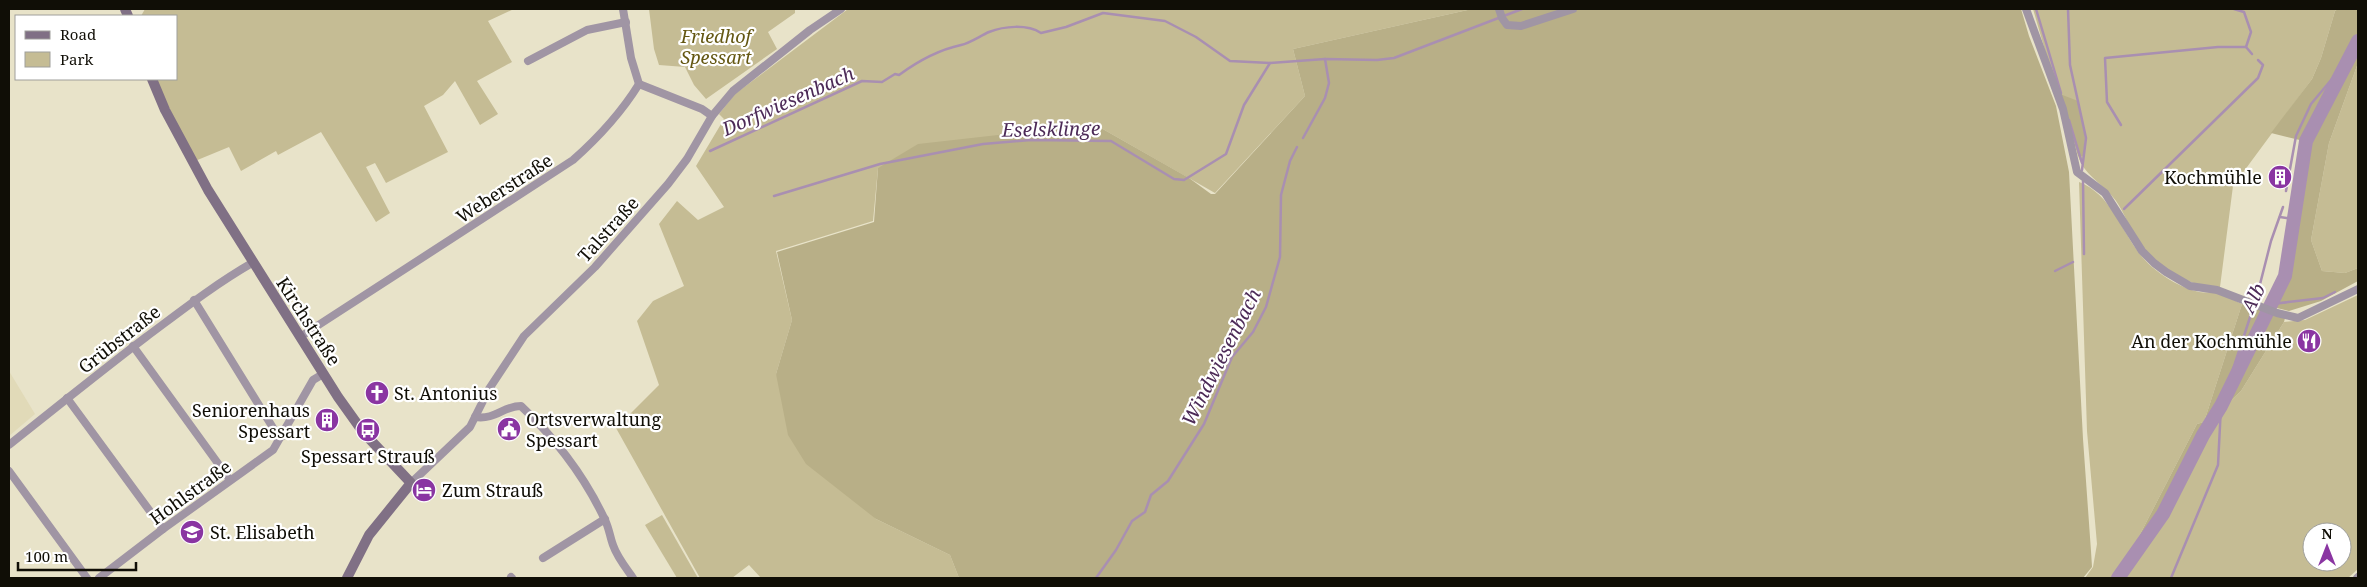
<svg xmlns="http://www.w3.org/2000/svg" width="2367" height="587" font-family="'Noto Serif',serif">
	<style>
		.built { fill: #e1dab8 }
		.green { fill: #c5bc94; fill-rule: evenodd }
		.forest { fill: #b8af87 }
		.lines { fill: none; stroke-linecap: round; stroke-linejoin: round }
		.stream { stroke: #a98fb1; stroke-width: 2.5 }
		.river { stroke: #a98fb1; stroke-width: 14 }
		.street { stroke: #a095a4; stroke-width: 8 }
		.secondary { stroke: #807085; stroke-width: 10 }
		.labels { text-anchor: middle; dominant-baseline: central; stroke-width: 4.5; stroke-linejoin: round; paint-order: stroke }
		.park-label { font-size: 18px; font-style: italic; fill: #645712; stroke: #fff }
		.poi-label { font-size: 18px; fill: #100e06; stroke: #fff; text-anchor: start }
		.street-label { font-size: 18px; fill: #100e06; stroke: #fff }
		.water-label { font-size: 19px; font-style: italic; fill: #4c2a57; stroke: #fff }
	</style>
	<rect width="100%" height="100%" fill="#e8e3c9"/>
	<polygon class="built" points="9,371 35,414 9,436"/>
	<g class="green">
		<polygon points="145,9 514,9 488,21 512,62 477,81 498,114 480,125 455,81 443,95 424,106 448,152 386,183 375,163 366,167 390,213 376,222 321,132 278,155 276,151 241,171 229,147 195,161 155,79 176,79 176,16 141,16"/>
		<polygon points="649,9 795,9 795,13 768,32 777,49 706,99 694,85 685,67 659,65 654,49"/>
		<polygon points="848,9 1472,9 1293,49 1305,96 1215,193 1094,124 878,168 873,221 776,251 792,320 776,374 876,519 950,555 959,578 761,578 749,565 732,578 700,578 616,428 659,385 637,321 653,301 684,286 659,224 677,201 698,220 724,207 696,166 724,119 719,114 735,94"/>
		<path d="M2033,9H2338L2335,11L2321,58L2312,79L2233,186L2220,287C2187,288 2152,264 2135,236C2127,223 2122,207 2112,196C2100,182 2084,174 2078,156L2083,155L2051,71Z"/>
		<polygon points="2358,63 2358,268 2345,273 2322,271 2311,240 2329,143"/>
		<path d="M2079,182C2116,196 2123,242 2152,267C2165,278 2182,288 2199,292C2205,293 2212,292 2218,293C2226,295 2235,301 2242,304L2204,422L2197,424L2134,546L2111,578H2085L2093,567L2097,544L2087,431Z"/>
		<path d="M2358,295V569L2348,578H2121L2164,514L2205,436L2224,407L2241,391L2284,322L2305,320ZM2312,532H2342V562H2312Z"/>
		<polygon points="662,515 698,578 677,578 645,525"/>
	</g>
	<g class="forest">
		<polygon points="1472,9 2021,9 2029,36 2056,106 2069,172 2083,439 2091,551 2092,567 2083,578 959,578 950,555 876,519 806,464 788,435 776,374 792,320 777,252 874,222 878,168 918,144 1094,124 1189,178 1211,194 1215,194 1305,96 1293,49"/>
		<polygon points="2338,9 2358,9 2358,63 2329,143 2311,240 2322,271 2345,273 2358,268 2358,281 2321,301 2289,311 2273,307 2286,276 2308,142 2271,133 2312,79 2321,58 2335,11"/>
		<polygon points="2060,94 2078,101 2085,138 2083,156 2078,156"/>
		<polygon points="2242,304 2285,318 2284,322 2241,391 2224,407 2205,436 2164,514 2142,548 2134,546 2197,424 2204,422"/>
	</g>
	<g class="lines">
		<g class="stream">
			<polyline points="2036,9 2061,93"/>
			<polyline points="2068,9 2070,65 2086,138 2082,170"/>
			<polyline points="2234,9 2244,12 2251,32 2246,47 2252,54"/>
			<polyline points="2069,120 2082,163"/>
			<polyline points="2121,125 2107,102 2105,58 2218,47 2246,47"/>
			<polyline points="1303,138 1325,98 1329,83 1325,59"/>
			<path d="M710,151L862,81L882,82L895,74L899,75C918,61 938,50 961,45C970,43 980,36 989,32C1004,26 1027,24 1041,33L1066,27L1103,13L1165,21L1196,37L1230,61L1270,63"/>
			<polyline points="2083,181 2084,254"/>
			<polyline points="2286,191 2296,136 2311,104 2347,61"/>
			<polyline points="774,196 880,164 983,144 1031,140 1111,141 1174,179 1184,180 1226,154 1244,105 1270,63 1325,59 1377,60 1394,58 1522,9"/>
			<polyline points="2124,209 2258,78 2263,65 2258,60"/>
			<polyline points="2280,217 2294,219"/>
			<polyline points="2055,271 2073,262"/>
			<polyline points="2272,304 2323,298 2335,292"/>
			<polyline points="1096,578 1116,550 1132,521 1145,512 1151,495 1168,481 1204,424 1232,357 1253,332 1266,307 1280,257 1281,195 1290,161 1297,147"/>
			<polyline points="2171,578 2218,465 2221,406 2257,296 2271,241 2283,207"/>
		</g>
		<polyline class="river" points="2118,578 2163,514 2203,435 2221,406 2285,276 2306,141 2358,41"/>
		<g class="street">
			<polyline points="623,9 631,58 639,84"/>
			<polyline points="1499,9 1502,18 1507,25 1521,26 1573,9"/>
			<polyline points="2026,9 2063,109 2077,172 2105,193 2142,251 2154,263 2166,272 2190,286 2217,290 2277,313 2298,318 2358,289"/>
			<polyline points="528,61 587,30 626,22"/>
			<polyline points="639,84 702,109 712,116"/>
			<polyline points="194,300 275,431 283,436"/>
			<path d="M300,337L573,160C599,137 621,113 639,84"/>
			<polyline points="133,346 230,480"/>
			<polyline points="67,398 163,529"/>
			<path d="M475,417C496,420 503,406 521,406C555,438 585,477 605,520C609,528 610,537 613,545C617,557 626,568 633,578"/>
			<path d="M9,445C54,409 100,372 146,337C181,311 214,285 252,263"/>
			<polyline points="9,471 87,578"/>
			<polyline points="411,483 470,427 489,389 524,336 595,267 668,184 687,159 712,116 733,91 810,30 841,9"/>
			<polyline points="543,558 605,519"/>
			<polyline points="511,577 512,578"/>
			<polyline points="99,578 163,529 273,450 313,380 323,374"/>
			<polyline points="2357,578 2358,577"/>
		</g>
		<g class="secondary">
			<polyline points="125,9 128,16"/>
			<polyline points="152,79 165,110 208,190 338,397 363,432 411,483 369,535 347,578"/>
		</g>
	</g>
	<defs>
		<g id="building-disc" transform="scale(1.25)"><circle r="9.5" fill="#8a35a2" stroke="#fff"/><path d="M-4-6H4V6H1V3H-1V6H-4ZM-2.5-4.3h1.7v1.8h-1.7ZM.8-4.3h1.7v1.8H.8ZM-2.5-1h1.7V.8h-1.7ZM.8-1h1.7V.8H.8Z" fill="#fff"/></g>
		<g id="restaurant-disc" transform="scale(1.25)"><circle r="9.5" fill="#8a35a2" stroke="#fff"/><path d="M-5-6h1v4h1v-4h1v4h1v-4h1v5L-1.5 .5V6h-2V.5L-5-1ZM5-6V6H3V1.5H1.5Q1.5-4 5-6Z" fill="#fff"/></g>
		<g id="church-disc" transform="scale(1.25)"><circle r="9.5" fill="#8a35a2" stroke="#fff"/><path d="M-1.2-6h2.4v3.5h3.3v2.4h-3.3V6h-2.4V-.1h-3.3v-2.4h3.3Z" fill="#fff"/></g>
		<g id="civic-disc" transform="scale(1.25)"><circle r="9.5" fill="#8a35a2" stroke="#fff"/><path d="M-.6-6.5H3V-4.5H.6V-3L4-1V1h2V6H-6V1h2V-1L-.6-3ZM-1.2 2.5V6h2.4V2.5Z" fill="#fff"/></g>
		<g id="bus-disc" transform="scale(1.25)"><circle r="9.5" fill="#8a35a2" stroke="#fff"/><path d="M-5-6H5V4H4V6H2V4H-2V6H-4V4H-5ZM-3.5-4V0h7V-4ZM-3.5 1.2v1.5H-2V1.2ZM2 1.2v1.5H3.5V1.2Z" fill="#fff"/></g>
		<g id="hotel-disc" transform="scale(1.25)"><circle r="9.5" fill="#8a35a2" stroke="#fff"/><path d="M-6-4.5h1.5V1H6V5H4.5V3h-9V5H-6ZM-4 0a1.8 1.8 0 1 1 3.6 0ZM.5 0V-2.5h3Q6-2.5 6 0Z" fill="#fff"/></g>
		<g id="school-disc" transform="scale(1.25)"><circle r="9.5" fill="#8a35a2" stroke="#fff"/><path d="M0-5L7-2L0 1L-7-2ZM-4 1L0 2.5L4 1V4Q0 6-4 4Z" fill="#fff"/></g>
	</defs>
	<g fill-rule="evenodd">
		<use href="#building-disc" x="2280" y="177"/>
		<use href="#restaurant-disc" x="2309" y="341"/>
		<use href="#church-disc" x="377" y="393"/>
		<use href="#building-disc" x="327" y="420"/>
		<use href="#civic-disc" x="509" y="429"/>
		<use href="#bus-disc" x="368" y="430"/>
		<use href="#hotel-disc" x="424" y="490"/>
		<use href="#school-disc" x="192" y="532"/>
	</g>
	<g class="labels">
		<g class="park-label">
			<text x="716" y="36">Friedhof<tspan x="716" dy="21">Spessart</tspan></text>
		</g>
		<g class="poi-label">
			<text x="2262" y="177" text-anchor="end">Kochmühle</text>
			<text x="2292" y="341" text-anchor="end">An der Kochmühle</text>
			<text x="394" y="393">St. Antonius</text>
			<text x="310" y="410" text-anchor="end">Seniorenhaus<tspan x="310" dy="21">Spessart</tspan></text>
			<text x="526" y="419">Ortsverwaltung<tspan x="526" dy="21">Spessart</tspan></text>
			<text x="368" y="456" text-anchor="middle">Spessart Strauß</text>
			<text x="442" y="490">Zum Strauß</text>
			<text x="210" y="532">St. Elisabeth</text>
		</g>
		<g class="street-label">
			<text transform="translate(504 188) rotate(-33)">Weberstraße</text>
			<text transform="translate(608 229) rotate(-48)">Talstraße</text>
			<text transform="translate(309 321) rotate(57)">Kirchstraße</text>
			<text transform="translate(119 339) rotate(-38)">Grübstraße</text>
			<text transform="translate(190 492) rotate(-36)">Hohlstraße</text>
		</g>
		<g class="water-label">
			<text transform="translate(788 101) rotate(-24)">Dorfwiesenbach</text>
			<text transform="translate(1051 129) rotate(-1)">Eselsklinge</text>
			<text transform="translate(2253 298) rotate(-64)">Alb</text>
			<text transform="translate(1221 357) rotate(-63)">Windwiesenbach</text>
		</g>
	</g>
	<rect width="2367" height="587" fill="none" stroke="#100e06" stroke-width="20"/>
	<rect x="15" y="15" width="162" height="65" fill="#ffffff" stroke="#9f9f9b"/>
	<rect x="25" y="31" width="25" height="8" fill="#807085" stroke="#9f9f9b"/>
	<text x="60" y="40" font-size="15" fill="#100e06">Road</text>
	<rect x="25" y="52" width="25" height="15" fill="#c5bc94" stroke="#9f9f9b"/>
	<text x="60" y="65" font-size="15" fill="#100e06">Park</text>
	<g transform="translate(2327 547)"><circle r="24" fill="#ffffff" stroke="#9f9f9b"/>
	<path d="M0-4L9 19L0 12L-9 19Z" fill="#8a35a2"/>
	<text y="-8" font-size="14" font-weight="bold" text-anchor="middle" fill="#100e06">N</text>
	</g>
	<path d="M18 562v8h118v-8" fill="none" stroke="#100e06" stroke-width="2.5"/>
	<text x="25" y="562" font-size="15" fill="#100e06" stroke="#ffffff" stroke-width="4" paint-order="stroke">100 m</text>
</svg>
